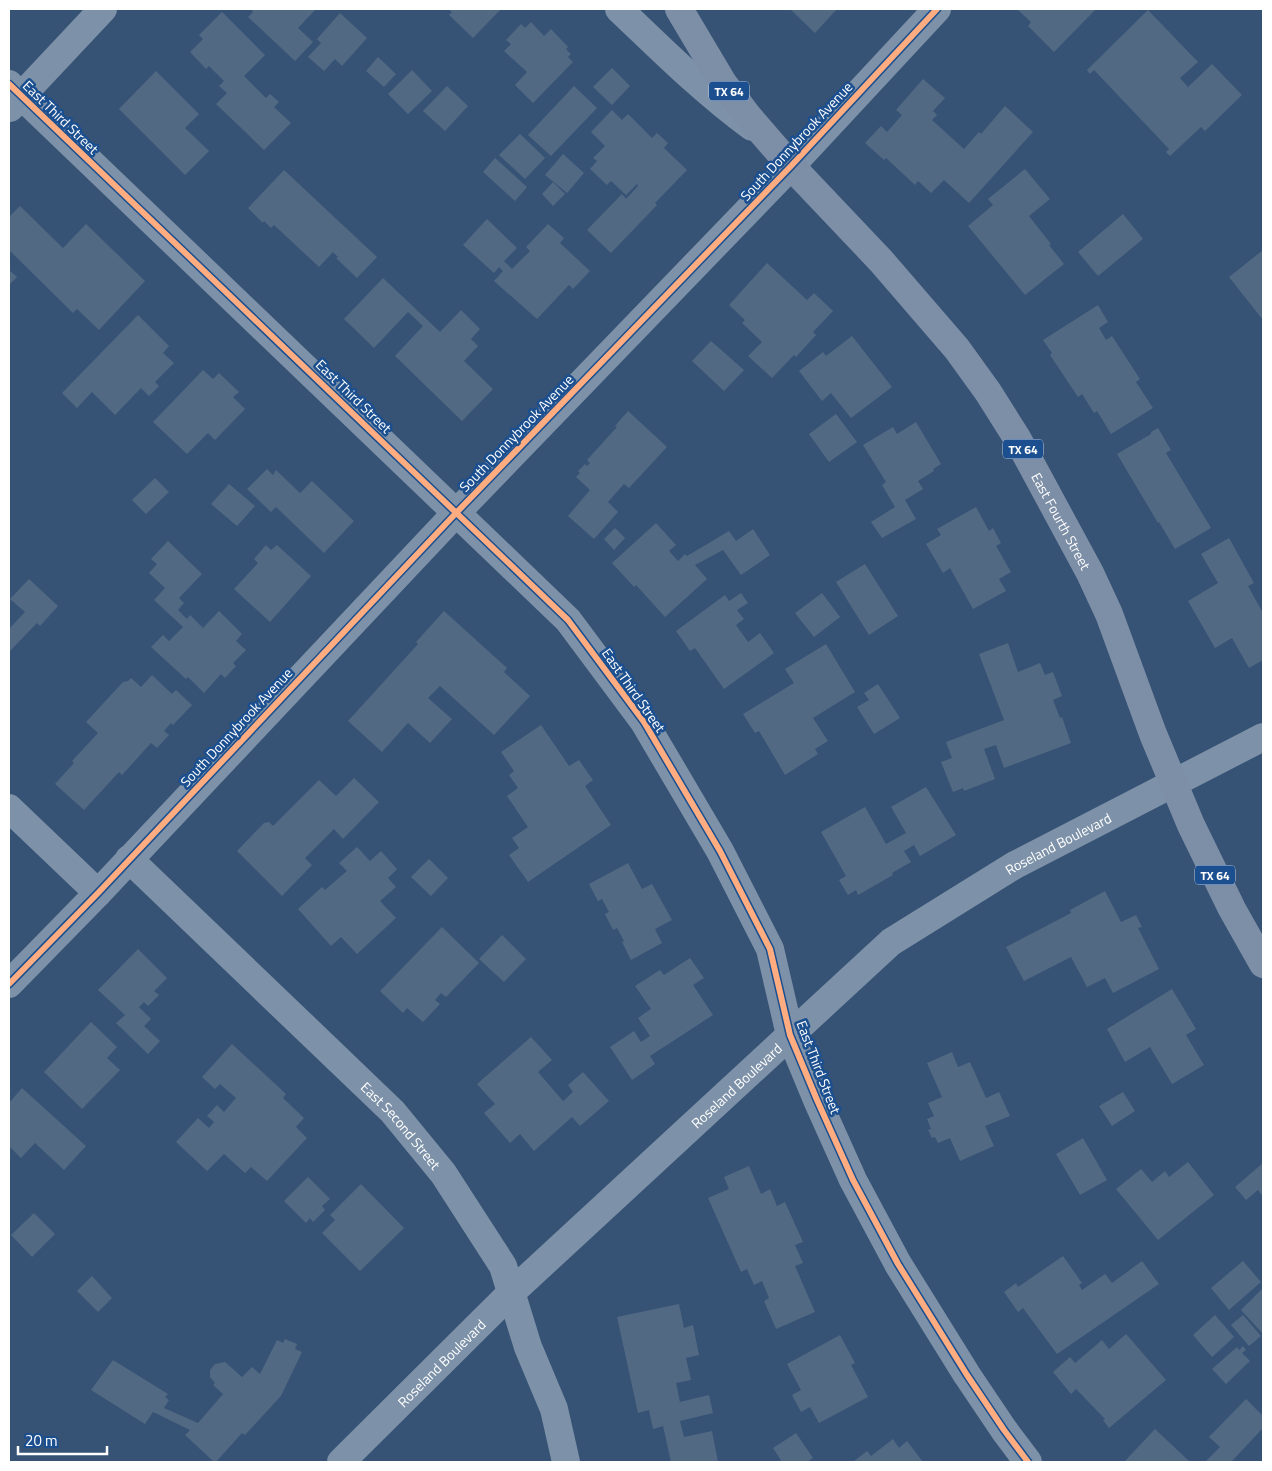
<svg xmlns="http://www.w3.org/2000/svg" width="1272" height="1471" font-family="'Titillium Web',sans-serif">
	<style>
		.building { fill: #526984 }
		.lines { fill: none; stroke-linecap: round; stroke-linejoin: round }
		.minor { stroke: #7d92a8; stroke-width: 28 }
		.primary { stroke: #7d8ea7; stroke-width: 28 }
		.cycleway-casing { stroke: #1b4f8f; stroke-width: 9 }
		.cycleway { stroke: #ffac80; stroke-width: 6 }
		.labels { text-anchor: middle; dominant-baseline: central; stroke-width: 5; stroke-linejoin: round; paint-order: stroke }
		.shield { fill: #1b4f8f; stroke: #bbcadd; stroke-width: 1 }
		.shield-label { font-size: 12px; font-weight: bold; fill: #fff }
		.street-label { font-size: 14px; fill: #fff; stroke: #1b4f8f }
	</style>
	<rect width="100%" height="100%" fill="#365274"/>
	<g class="building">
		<polygon points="251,9 316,9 298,28 313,42 295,61 248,17 253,12"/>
		<polygon points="448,9 501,9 473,38 449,15 452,12"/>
		<polygon points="790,9 837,9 815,33"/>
		<polygon points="1017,9 1096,9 1054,52 1028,26 1031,22"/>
		<polygon points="1148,10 1198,62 1180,78 1188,87 1212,64 1242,95 1205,131 1201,127 1170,156 1166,152 1169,149 1094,70 1090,74 1087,70"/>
		<polygon points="222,12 265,55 244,76 266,98 270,94 279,102 274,107 291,123 264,150 216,104 227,93 219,86 224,81 209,66 206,69 190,52 203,39 199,35"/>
		<polygon points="340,13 367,38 342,66 335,59 324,71 308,57 321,43 317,39"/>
		<polygon points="531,22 544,36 551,29 568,47 566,49 571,54 568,57 573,62 533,103 515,85 527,72 504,51 511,44 506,40 521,24 525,28"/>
		<polygon points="378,57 396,74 384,87 366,71"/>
		<polygon points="612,68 630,86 612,105 593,87"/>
		<polygon points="412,70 432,91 408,114 388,94"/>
		<polygon points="156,71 199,114 185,128 209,151 185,175 119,109"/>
		<polygon points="923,79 945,98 933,111 937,115 932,120 964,149 979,132 981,134 1005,106 1033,132 969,203 944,180 931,193 918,181 915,185 886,158 884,160 865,143 881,126 887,132 902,115 896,110"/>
		<polygon points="447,86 468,106 445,131 423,111"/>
		<polygon points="574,86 597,108 551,156 528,135"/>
		<polygon points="612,110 622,120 628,114 652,138 657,133 668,143 664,148 687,170 655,203 657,205 611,253 587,230 622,194 626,199 638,186 637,184 626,195 611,181 607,185 590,169 597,161 593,158 605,146 591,132"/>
		<polygon points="520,134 545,158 525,179 499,155"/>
		<polygon points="563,154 584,173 567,193 545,175"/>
		<polygon points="495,158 527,187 515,201 483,172"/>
		<polygon points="1025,169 1050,199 1029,216 1051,244 1049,245 1064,264 1025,295 968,226 993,205 988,199"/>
		<polygon points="284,170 377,257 357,278 336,258 338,257 333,252 319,267 274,225 271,228 264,221 263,223 248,208"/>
		<polygon points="553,182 565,194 553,206 542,194"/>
		<polygon points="20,206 63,248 86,224 145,281 99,330 77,309 73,313 9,250 9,217"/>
		<polygon points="1123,214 1143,239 1098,276 1078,252"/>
		<polygon points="487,219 517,248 504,261 512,269 530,251 526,247 548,224 564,238 560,243 590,271 573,289 569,285 537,319 494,281 503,271 499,267 494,273 463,245"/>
		<polygon points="1263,250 1263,320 1229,277"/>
		<polygon points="767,263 807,300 814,293 833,311 813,332 816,335 796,357 794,355 772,378 748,356 762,342 742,323 745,320 729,305"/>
		<polygon points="9,270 17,277 9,285"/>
		<polygon points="383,278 440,332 461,310 480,329 471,339 478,346 464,361 493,389 462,421 395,356 423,326 408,312 374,348 344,319"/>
		<polygon points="1098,305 1108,322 1099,328 1106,340 1112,336 1140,379 1136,382 1153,408 1111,434 1097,411 1094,413 1082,394 1078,397 1050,355 1052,353 1043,340"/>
		<polygon points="138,315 169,346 163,353 174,363 155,382 159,386 149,396 141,388 115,415 92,392 77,408 62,393"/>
		<polygon points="852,336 892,387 851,418 831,393 822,401 799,371 823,352 826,356"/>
		<polygon points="711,341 744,370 724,391 692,361"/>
		<polygon points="203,370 213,379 219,373 239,392 233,397 245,409 215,440 208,433 187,454 153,422"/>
		<polygon points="628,411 667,447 629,488 624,484 608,502 618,512 594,539 568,516 590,490 576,477 580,473 578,471 585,464 587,466 590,463 587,460 617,427 615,426"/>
		<polygon points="836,414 857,442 829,462 809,434"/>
		<polygon points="916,422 941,464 933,469 934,471 918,481 923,489 905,500 916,519 882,538 871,522 895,507 882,485 886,482 863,445 893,427 897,434"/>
		<polygon points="1158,428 1171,450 1166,453 1211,528 1175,549 1159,522 1158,523 1117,454 1151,434 1151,432"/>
		<polygon points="267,469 273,475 276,470 300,493 312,481 354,521 324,553 276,507 271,512 247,489"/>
		<polygon points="155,478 169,492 146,514 132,500"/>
		<polygon points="229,484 255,506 237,526 211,504"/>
		<polygon points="976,507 989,531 993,528 1001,543 996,546 1011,572 999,579 1006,591 973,609 950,568 943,573 926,544 941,535 937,529"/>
		<polygon points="656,523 676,545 669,551 678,561 685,554 687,556 729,531 736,541 753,529 770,555 741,575 723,550 695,565 707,579 665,617 636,585 634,587 612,563"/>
		<polygon points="615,528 625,538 614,550 604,539"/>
		<polygon points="1229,538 1254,583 1248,586 1263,613 1263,660 1249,668 1232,638 1215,648 1188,601 1218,583 1201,554"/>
		<polygon points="168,541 202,574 179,598 184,603 178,610 187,619 190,615 203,628 219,611 242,634 236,641 246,650 233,663 236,666 225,678 221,674 204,693 188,677 186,679 151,647 163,635 169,641 183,627 154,600 165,588 149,573 157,564 151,559"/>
		<polygon points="266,545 271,550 277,545 311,576 270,622 234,589 258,563 254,559"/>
		<polygon points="865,564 898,616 869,635 836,582"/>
		<polygon points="29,579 58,606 40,626 37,623 9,652 9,629 25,612 10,599"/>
		<polygon points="741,593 748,603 737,610 744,619 736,625 748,642 760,633 774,653 724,689 695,648 690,651 676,631 725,595 729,601"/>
		<polygon points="822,593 840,617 814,637 795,613"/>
		<polygon points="444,611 507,668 504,672 530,696 494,735 440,686 428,698 452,719 430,743 408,723 382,752 348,721 418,644 416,642"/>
		<polygon points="1008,643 1018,672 1040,663 1045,675 1053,672 1062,696 1053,700 1060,718 1062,717 1071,743 1004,768 996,745 984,749 995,779 964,791 963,788 953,792 941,762 952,758 946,742 1004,720 979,654"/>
		<polygon points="826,644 855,692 813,718 828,741 815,749 818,754 785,775 759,731 755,733 743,714 794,683 785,669"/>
		<polygon points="152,675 172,694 176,690 192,705 173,725 171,723 164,731 169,735 157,748 151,743 122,775 119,772 84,810 55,784 74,763 72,761 98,733 86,722 123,682 128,681 131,678 141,687"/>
		<polygon points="878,684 900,718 874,734 857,707 869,700 864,693"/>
		<polygon points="541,725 569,766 579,760 593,780 585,786 611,825 528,882 509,855 519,848 512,838 528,827 507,796 518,788 509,775 514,771 501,752"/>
		<polygon points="354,778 379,802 343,839 334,829 305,858 312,865 282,896 237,851 264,823 269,822 273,826 319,780 336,796"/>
		<polygon points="926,787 956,835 920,856 914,845 904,851 911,862 892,873 893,875 858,895 856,890 848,895 839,880 846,876 821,832 865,807 886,844 906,833 891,807"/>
		<polygon points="357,847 370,861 381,851 397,869 388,878 396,887 380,901 396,918 357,954 341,937 331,946 298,909 322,887 325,890 347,871 339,863"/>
		<polygon points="429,859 448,878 431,896 411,877"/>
		<polygon points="628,863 642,889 652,884 672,920 655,929 662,943 631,960 622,942 624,941 617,928 613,930 605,914 609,912 602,899 598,901 589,884"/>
		<polygon points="1105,891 1121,922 1136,915 1142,927 1138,928 1159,969 1113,993 1105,978 1087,987 1071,957 1024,981 1006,947 1071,913 1070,910"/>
		<polygon points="442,927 479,963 446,997 441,993 435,1000 440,1004 423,1022 407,1008 403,1013 380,991"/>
		<polygon points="502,935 526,959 504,982 479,959"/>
		<polygon points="138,949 167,978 154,991 159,995 148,1006 144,1002 139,1007 151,1019 144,1026 160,1041 148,1054 116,1023 125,1015 98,990"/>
		<polygon points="690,958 704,978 693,985 713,1015 650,1056 655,1064 632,1080 610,1047 634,1031 641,1042 650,1036 638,1018 651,1009 635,986 660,970 664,975"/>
		<polygon points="1172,989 1196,1029 1186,1035 1204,1065 1172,1084 1150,1047 1125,1062 1107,1029"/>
		<polygon points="91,1022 117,1047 107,1058 120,1070 82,1109 44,1072"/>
		<polygon points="531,1037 552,1060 538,1072 563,1101 573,1092 568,1085 583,1072 609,1101 580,1126 572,1117 534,1151 520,1134 510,1143 484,1113 495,1104 477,1084"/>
		<polygon points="232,1044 286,1094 283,1098 304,1118 296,1127 307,1138 267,1181 251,1167 245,1173 224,1154 207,1171 176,1142 198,1118 209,1128 214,1122 207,1116 217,1105 224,1112 236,1098 220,1084 215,1089 202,1077"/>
		<polygon points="952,1052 958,1067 970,1062 986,1098 999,1092 1010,1116 985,1126 994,1146 960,1161 950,1138 938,1143 935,1137 932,1138 928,1130 931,1129 927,1119 934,1116 928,1103 942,1097 927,1063"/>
		<polygon points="22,1088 86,1146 64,1170 35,1143 21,1158 9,1146 9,1103"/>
		<polygon points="1123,1092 1135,1111 1112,1126 1099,1106"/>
		<polygon points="1083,1138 1107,1180 1080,1195 1056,1154"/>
		<polygon points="1188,1162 1214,1195 1158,1240 1116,1189 1141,1169 1152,1182 1165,1171 1169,1177"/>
		<polygon points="1263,1163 1263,1197 1258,1190 1246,1200 1235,1187"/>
		<polygon points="749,1166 761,1194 770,1189 777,1206 785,1202 803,1242 795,1245 803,1263 795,1266 815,1312 776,1329 764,1301 769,1298 762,1281 754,1285 747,1269 741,1272 708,1198 729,1189 724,1177"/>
		<polygon points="308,1177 330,1199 322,1206 325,1210 313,1222 310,1218 306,1223 284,1201"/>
		<polygon points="361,1184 404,1228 360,1271 322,1233 335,1220 330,1215"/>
		<polygon points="34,1213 55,1234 32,1257 11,1235"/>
		<polygon points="1063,1256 1082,1283 1079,1285 1082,1290 1105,1274 1112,1283 1142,1261 1159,1284 1057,1354 1023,1308 1018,1312 1004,1292 1016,1283 1018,1287"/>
		<polygon points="1243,1261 1261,1282 1229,1310 1211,1288"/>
		<polygon points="92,1276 112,1298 98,1312 77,1291"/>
		<polygon points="1263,1288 1263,1334 1241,1310"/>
		<polygon points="679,1304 684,1328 693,1325 699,1355 686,1358 691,1380 676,1383 680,1402 709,1395 713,1413 680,1421 684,1437 712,1431 718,1462 671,1462 663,1426 653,1429 649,1410 638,1413 617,1317"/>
		<polygon points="1215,1315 1234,1337 1212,1357 1193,1335"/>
		<polygon points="1243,1315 1261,1336 1249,1346 1231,1325"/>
		<polygon points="1126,1334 1166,1380 1109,1428 1103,1420 1105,1419 1076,1389 1071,1394 1053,1372 1070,1357 1075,1363 1102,1340 1109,1349"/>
		<polygon points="840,1335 855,1363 851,1365 868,1397 819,1423 810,1407 801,1412 792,1395 801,1390 787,1364"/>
		<polygon points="285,1339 297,1344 295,1349 302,1352 281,1396 245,1435 242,1433 216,1462 214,1462 185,1435 190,1430 153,1412 145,1424 91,1390 113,1360 168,1394 165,1397 169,1400 164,1408 198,1423 223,1394 213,1385 215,1383 210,1377 210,1370 215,1364 225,1362 242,1377 252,1367 260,1374 277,1340 283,1343"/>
		<polygon points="1243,1346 1246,1350 1242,1353 1250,1361 1226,1384 1212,1369 1237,1347 1239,1350"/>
		<polygon points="1246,1399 1263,1416 1263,1428 1231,1462 1205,1462 1220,1447 1209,1437"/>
		<polygon points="1155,1429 1190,1462 1124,1462"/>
		<polygon points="796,1433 813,1458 807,1462 782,1462 773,1448"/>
		<polygon points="893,1439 899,1448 907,1441 923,1462 853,1462 867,1451 871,1456"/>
	</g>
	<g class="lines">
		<g class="minor">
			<path d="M619,9C662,50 704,92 752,127"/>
			<polyline points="9,84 568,620 644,722 720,851 770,949 790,1035 817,1100 853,1180 898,1264 967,1375 1004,1430 1028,1462"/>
			<polyline points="10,108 103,9"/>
			<polyline points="9,808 98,893"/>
			<path id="s1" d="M129,859L393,1112L443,1173L503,1266L528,1347L554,1409L566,1462"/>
			<polyline points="9,984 98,893 457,512 791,166 937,9"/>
			<path id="s2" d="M341,1462L512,1292L891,942L1015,865L1263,737"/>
		</g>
		<path class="primary" id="s3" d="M679,9L723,83L747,115L791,166L882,262L957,349L988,392L1017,438L1090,573L1109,614L1153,734L1191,825L1232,909L1263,964"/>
		<g class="cycleway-casing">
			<g id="cycleway">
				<polyline points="9,84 568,620 644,722 720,851 770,949 790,1035 817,1100 853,1180 898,1264 967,1375 1004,1430 1028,1462"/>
				<polyline points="9,984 98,893 457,512 791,166 937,9"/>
			</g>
		</g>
		<use href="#cycleway" class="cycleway"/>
	</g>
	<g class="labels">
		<g class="shield">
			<rect x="709" y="81.5" width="40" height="19" rx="4"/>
			<rect x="1003" y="439.5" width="40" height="19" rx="4"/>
			<rect x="1195" y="865.5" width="40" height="19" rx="4"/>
		</g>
		<g class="shield-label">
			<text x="729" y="91">TX 64</text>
			<text x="1023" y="449">TX 64</text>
			<text x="1215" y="875">TX 64</text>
		</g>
		<g class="street-label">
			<text transform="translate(61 117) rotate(44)">East Third Street</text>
			<text transform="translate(796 141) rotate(-47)">South Donnybrook Avenue</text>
			<text transform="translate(354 396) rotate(44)">East Third Street</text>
			<text transform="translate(516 433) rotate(-46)">South Donnybrook Avenue</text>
			<text stroke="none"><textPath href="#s3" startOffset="642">East Fourth Street</textPath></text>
			<text transform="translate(634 690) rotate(55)">East Third Street</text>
			<text transform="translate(236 727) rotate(-47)">South Donnybrook Avenue</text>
			<text stroke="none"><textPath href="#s2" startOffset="951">Roseland Boulevard</textPath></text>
			<text transform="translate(819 1067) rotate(69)">East Third Street</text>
			<text stroke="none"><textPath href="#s2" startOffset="546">Roseland Boulevard</textPath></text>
			<text stroke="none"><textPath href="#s1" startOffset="381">East Second Street</textPath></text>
			<text stroke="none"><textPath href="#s2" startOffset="141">Roseland Boulevard</textPath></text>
		</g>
	</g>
	<rect width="1272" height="1471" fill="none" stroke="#ffffff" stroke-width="20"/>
	<path d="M18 1446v8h89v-8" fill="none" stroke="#ffffff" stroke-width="2.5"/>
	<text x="25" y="1446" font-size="15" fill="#ffffff" stroke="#1b4f8f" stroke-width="4" paint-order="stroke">20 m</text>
</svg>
